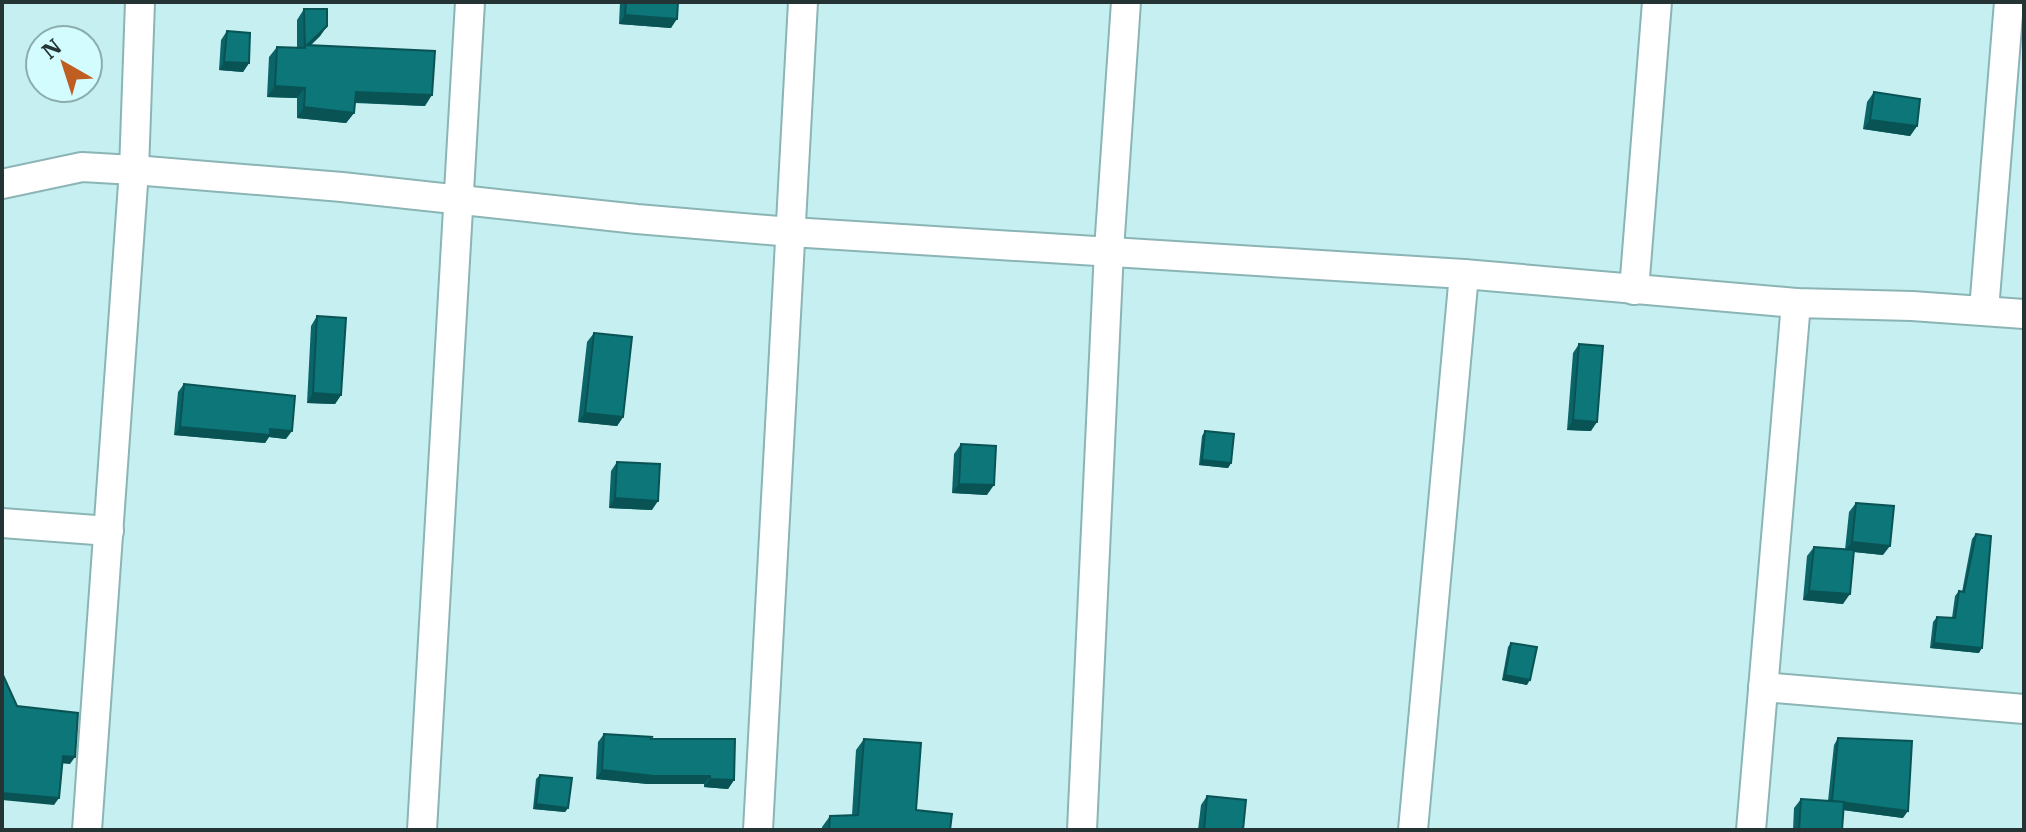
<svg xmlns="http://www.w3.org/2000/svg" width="2026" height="832" font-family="'IBM Plex Serif',serif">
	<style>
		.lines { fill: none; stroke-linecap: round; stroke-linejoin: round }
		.minor-casing { stroke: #8bb4b5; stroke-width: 32 }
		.minor { stroke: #fff; stroke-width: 28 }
		.wall { fill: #0b6568 }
		.shaded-wall { fill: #095355 }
		.building { fill: #0d7679; stroke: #095355; stroke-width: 2 }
	</style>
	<rect width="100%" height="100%" fill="#c5eff0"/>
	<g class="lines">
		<g class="minor-casing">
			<g id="minor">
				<polyline points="2,184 82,167 134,170 342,187 637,219 791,232 1464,274 1796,303 1912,306 2024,314"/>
				<polyline points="1634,290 1657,2"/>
				<polyline points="1984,310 2009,2"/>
				<polyline points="2,523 109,531"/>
				<polyline points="1763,687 2024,709"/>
				<polyline points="87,830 134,170 140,2"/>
				<polyline points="422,830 470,2"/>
				<polyline points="758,830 803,2"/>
				<polyline points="1082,830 1109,250 1126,2"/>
				<polyline points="1413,830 1464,274"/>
				<polyline points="1751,830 1796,303"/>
			</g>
		</g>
		<use href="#minor" class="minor"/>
	</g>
	<g class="wall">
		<polygon points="620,2 678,2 671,28 619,24"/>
		<polygon points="304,9 327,26 320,36 311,45 425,106 355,103 354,113 346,123 297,118 297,98 267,97 269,57 277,47 297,48 297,20"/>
		<polygon points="227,31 249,63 243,72 219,70 221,40"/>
		<polygon points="1874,92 1917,126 1910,136 1863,129 1867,102"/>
		<polygon points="317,316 341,395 335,404 307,403 311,326"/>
		<polygon points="594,333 623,417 617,426 578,422 587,342"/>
		<polygon points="1579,344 1591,431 1567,430 1573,353"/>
		<polygon points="184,384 286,439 269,437 265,443 174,435 178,392"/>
		<polygon points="1205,431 1231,463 1228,468 1199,465 1202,436"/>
		<polygon points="961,444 987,495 952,493 954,454"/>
		<polygon points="617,462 652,510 609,508 611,471"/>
		<polygon points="1856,503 1883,555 1854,552 1843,604 1803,600 1807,556 1814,547 1845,550 1849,512"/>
		<polygon points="1976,534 1979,653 1930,648 1933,622 1937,617 1952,618 1955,596 1959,591 1962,592 1972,539"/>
		<polygon points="1511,643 1527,685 1502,680 1508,647"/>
		<polygon points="604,734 651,739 734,780 728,789 704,787 704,784 648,784 596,779 598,742"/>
		<polygon points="1838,738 1903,818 1844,810 1842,830 1793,830 1794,808 1801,799 1828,801 1834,745"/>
		<polygon points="864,739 916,810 950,830 822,830 822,827 830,816 852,815 856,750"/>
		<polygon points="540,775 568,808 565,812 533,809 536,779"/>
		<polygon points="1207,796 1243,830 1198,830 1201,805"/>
	</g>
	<g class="shaded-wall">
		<polygon points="625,15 677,19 671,28 619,24"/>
		<polygon points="327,26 320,36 300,55 307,45"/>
		<polygon points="224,62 249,63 243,72 219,70"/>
		<polygon points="275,86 305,88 297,98 267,97"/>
		<polygon points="356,92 432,95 425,106 348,102"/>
		<polygon points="304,107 354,113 346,123 297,118"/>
		<polygon points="1870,120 1917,126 1910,136 1863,129"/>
		<polygon points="313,393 341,395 335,404 307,403"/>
		<polygon points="585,413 623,417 617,426 578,422"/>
		<polygon points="1573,420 1597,422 1591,431 1567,430"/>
		<polygon points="180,427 270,429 292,431 286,439 269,437 265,443 174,435"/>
		<polygon points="1202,460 1231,463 1228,468 1199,465"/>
		<polygon points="959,484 994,485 987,495 952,493"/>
		<polygon points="615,498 658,501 652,510 609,508"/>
		<polygon points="1852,542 1890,546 1883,555 1845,551"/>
		<polygon points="1809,591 1850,594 1843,604 1803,600"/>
		<polygon points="1934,643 1982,648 1979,653 1930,648"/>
		<polygon points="1505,675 1530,680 1527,685 1502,680"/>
		<polygon points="63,756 75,757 70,764 58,763"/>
		<polygon points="602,770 710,776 704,784 648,784 596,779"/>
		<polygon points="710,779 734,780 728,789 704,787"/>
		<polygon points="2,793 59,798 54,805 2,800"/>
		<polygon points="1832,801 1908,811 1903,818 1827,808"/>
		<polygon points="536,804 568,808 565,812 533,809"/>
	</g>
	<g class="building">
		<polygon points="626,2 678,2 677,19 625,15"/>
		<polygon points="304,9 327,9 327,26 307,45 435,51 432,95 356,92 354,113 304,107 305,88 275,86 277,47 305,48"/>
		<polygon points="227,31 250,33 249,63 224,62"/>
		<polygon points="1874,92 1920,99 1917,126 1870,120"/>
		<polygon points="317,316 346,318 341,395 313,393"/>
		<polygon points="594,333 632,337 623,417 585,413"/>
		<polygon points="1579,344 1603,346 1597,422 1573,420"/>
		<polygon points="184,384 295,396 292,431 270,429 270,435 180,427"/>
		<polygon points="1205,431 1234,434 1231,463 1202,460"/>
		<polygon points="961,444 996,446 994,485 959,484"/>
		<polygon points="617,462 660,464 658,501 615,498"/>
		<polygon points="1856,503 1894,506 1890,546 1852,542"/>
		<polygon points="1976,534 1991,536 1982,648 1934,643 1937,617 1955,618 1959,591 1964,592"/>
		<polygon points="1814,547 1854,550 1850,594 1809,591"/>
		<polygon points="1511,643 1537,647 1530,680 1505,675"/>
		<polygon points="2,673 17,706 78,713 75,757 63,756 59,798 2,793"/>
		<polygon points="604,734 652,737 651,739 735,739 734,780 710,779 710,776 654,776 602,770"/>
		<polygon points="1838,738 1912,741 1908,811 1832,801"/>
		<polygon points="864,739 921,743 916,810 952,814 950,830 829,830 830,816 858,815"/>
		<polygon points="540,775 572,778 568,808 536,804"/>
		<polygon points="1207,796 1246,800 1243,830 1204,830"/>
		<polygon points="1801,799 1844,802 1842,830 1799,830"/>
	</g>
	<rect width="2026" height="832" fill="none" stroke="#243435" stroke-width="8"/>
	<g transform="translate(64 64) rotate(321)"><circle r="38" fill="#d2fcfd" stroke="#8cacad" stroke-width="2"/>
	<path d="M0-6L14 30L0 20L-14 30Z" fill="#c05e22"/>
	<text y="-12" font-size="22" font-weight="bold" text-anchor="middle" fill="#243435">N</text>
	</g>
</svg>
